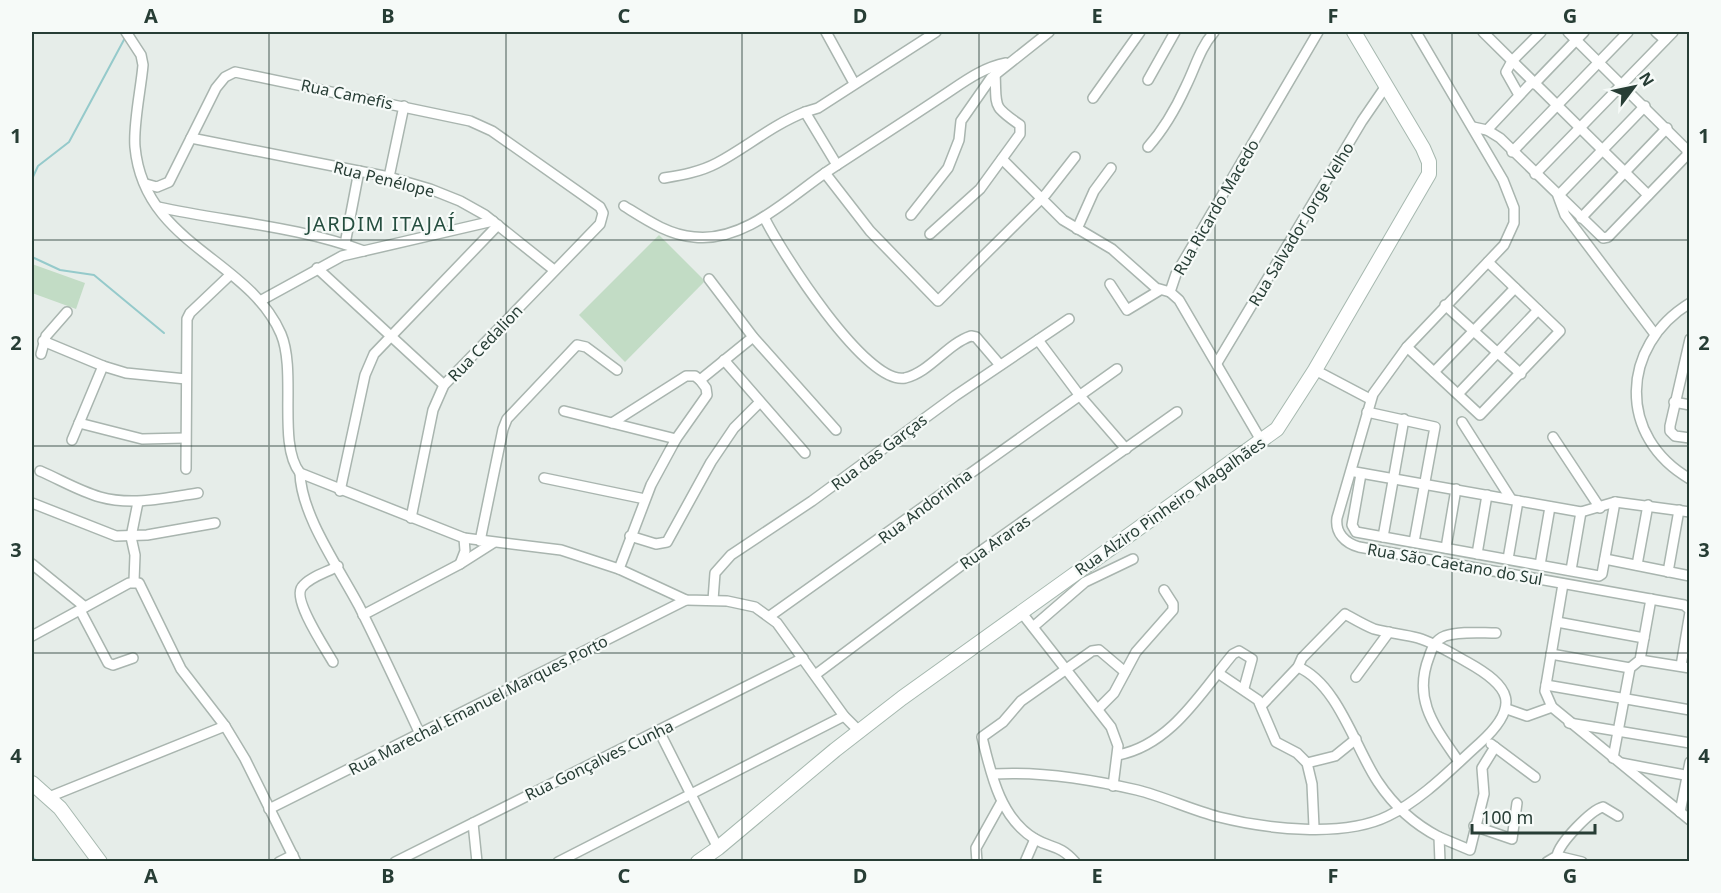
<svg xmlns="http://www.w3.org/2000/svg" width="1721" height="893" font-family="'Noto Sans',sans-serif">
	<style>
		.green { fill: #c2dcc5 }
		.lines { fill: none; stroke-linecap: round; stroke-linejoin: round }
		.stream { stroke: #95cacb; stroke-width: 2 }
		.street-casing { stroke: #a9b5af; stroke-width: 12 }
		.secondary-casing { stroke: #a6b8af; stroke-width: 16 }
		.street { stroke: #fff; stroke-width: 9 }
		.secondary { stroke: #fff; stroke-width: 14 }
		.grid { fill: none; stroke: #273d35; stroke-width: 1.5; stroke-opacity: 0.55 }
		.labels { text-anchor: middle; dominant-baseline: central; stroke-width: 4.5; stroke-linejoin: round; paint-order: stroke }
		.street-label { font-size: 16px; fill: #273d35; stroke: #f6faf8 }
		.quarter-label { font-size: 20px; letter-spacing: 1.5px; fill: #254e3f; stroke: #f6faf8 }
		.neatline { fill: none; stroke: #273d35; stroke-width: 2 }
		.grid-label { font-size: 20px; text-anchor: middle; font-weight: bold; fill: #273d35 }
	</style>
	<rect width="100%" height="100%" fill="#e6ede9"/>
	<g class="green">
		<polygon points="659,235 705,281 625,362 579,315"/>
		<polygon points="32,264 85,283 76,309 32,293"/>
	</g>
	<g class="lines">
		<g class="stream">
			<polyline points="32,179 38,166 69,142 126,36"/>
			<polyline points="32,257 60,270 94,275 164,333"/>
			<polyline points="32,857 38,862"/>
		</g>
		<g class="street-casing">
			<g id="street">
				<path d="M126,32L141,55L143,65C141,89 133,124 135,147C144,245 248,258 281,334C297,372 277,444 300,473L464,538L561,550L619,569L686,600L727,601L755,607L777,623L844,716L859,731"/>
				<polyline points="826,32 854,83"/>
				<path d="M1416,32L1503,180L1514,208V223L1504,245L1407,347L1373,394L1337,518C1335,533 1345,543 1359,547L1684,605L1690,610"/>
				<polyline points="1483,32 1648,195"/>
				<polyline points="1656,32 1665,40"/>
				<polyline points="1148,80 1175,32"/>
				<polyline points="1534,84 1584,32"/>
				<polyline points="1519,95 1506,72 1512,61 1541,32"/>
				<polyline points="1093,98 1140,32"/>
				<polyline points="1645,106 1558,196 1565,215 1654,333"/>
				<polyline points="1473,127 1487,130 1500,138 1603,238 1608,237 1687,155 1687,150 1568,32"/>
				<polyline points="1487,130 1532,82"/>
				<polyline points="191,138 389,177 430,189 460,201 485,215 554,270"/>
				<path d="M1148,147C1164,129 1176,108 1186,86C1195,68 1200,48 1214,32"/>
				<polyline points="1512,152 1628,32"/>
				<polyline points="1002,159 1063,220 1112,249 1156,288 1170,292"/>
				<polyline points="837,165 805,112 818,108 936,32"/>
				<polyline points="825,173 870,231 938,301 1046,194 1075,157"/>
				<polyline points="1535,174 1673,32"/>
				<polyline points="389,177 404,106"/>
				<path d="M664,178C682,175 700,172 717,163C747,147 772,125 805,112"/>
				<polyline points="146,184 157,187 169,182 216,88 225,77 235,72 470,121 492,131 600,207 603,213 600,224 444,385 433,410 411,518"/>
				<path d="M624,206C645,219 668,235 694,237C746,243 791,195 831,169C866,146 902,123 938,99C960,85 980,68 1006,63"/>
				<path d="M158,207C226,222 298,226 364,251"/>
				<polyline points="911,215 948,168 959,140 961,121 991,78 1049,32"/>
				<path d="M764,217C780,250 866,386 905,378C930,372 947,344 971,336L976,337L1000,365"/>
				<polyline points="1581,218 1667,128"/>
				<polyline points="1077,229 1094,191 1111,168"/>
				<path d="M930,234L980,189L1020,134V125C991,105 997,107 995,74"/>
				<polyline points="345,244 359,171"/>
				<polyline points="317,268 444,385"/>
				<polyline points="709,279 753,337 836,430"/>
				<polyline points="1110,284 1127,310 1160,290"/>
				<polyline points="260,301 342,256 493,221"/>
				<path d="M1690,303C1620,346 1617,437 1690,479"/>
				<polyline points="1445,305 1521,374"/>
				<polyline points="1690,339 1670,426 1670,431 1675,436 1690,438"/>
				<polyline points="1038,340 1080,396 1126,449"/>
				<polyline points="43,341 103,366"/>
				<polyline points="1407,347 1480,415 1560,331 1488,262"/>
				<polyline points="41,354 46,336 67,312"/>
				<polyline points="724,360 805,453"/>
				<polyline points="1217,363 1362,121 1386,86"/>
				<polyline points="1315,370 1370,399"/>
				<polyline points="1434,372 1515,288"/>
				<polyline points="1458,394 1538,310"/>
				<polyline points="1674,402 1690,405"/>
				<polyline points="564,411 676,439"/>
				<polyline points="1367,412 1435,427 1414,542"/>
				<polyline points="1462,422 1511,499"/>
				<polyline points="79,423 142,439 185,438"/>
				<polyline points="612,423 686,376 695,376 700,380"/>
				<polyline points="1553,437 1600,508"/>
				<polyline points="72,440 103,366 126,373 186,379"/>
				<polyline points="1262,442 1179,300 1170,292 1176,274 1318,32"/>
				<polyline points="186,469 187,319 190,313 230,275"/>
				<path d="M40,471C59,479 79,491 100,497C132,506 166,498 198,493"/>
				<polyline points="1355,472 1581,512 1615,502 1690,512"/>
				<path d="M300,473C301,515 339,568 359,606C380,648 400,691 420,734"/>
				<polyline points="1361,474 1352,525 1356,532 1599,576 1602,574 1615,502"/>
				<polyline points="544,478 645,499"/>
				<polyline points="340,491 365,375 374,354 498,225"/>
				<polyline points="32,503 116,536 147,535 215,523"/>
				<polyline points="630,536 656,544 667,542 711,462 734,428 760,402"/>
				<polyline points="1383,537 1404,419"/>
				<polyline points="480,541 503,429 507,419 577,345 586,347 617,370"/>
				<polyline points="1446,548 1456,489"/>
				<polyline points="1477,554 1487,495"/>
				<polyline points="1508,559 1518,501"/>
				<polyline points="1605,559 1690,576"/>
				<polyline points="32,564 85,607"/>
				<polyline points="460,564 465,551 464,538"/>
				<polyline points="1540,565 1550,507"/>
				<polyline points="1637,565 1648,505"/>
				<polyline points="619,569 651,485 676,439 707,395 706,388 700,380 753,337"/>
				<polyline points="1571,570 1581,512"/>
				<polyline points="1668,572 1679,510"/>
				<polyline points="134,581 135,555 131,537 138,502"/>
				<polyline points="1563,584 1546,685 1545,691 1552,707 1690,820"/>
				<polyline points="713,600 715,573 731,555 812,501 955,396 1069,319"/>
				<polyline points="80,610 108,663 113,665 133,658"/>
				<polyline points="1021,612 1111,727 1118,746 1113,786"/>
				<polyline points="363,615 460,564 493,543"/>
				<polyline points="770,616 1117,369"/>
				<polyline points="1557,622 1644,638"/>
				<polyline points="1033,627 1085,582 1133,559"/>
				<polyline points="32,636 129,583 139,583 181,669 225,726 245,759 296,862"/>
				<polyline points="1551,654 1630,668"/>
				<polyline points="1640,660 1690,668"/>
				<path d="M333,662C325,648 292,599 302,587C309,577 328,572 338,566"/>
				<polyline points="1681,666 1690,612"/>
				<path d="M1298,667C1338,684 1356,750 1378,782C1394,806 1414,824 1439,837L1440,862"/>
				<polyline points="1218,673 1258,700 1276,742 1297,753 1307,763 1312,784 1314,827"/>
				<polyline points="815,675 974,556 1177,412"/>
				<polyline points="1356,677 1389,632"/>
				<polyline points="1546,685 1690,710"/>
				<polyline points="1098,709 1114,693 1136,652 1173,610 1173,604 1164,590"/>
				<polyline points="1507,709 1527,716 1552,707"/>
				<polyline points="1569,723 1690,743"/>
				<polyline points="659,731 718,848"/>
				<polyline points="1491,744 1535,777"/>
				<path d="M1118,755C1171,745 1201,692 1233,654L1239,651L1252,659L1244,688"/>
				<polyline points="1613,758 1630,668 1640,660 1651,599"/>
				<path d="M1459,762C1436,728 1412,701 1429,657C1432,648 1435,640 1445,636C1460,631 1480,633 1496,633"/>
				<polyline points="1307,763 1335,756 1356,739"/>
				<polyline points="1621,763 1690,776"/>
				<path d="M993,774C1041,771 1090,779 1137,790C1165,797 1191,810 1219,817C1266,829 1344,838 1388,816C1423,799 1452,768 1480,743C1522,705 1510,686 1467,662C1451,653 1435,643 1418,638C1403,634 1388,633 1374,629C1364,625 1354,619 1345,614L1302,658L1298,667L1262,705"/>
				<polyline points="49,797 225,726"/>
				<polyline points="269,809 686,600"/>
				<polyline points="1680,812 1690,762"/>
				<polyline points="473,823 477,862"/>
				<polyline points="1474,826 1512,839 1517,803"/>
				<polyline points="1439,837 1470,850 1484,794 1482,768 1495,747"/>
				<polyline points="1557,856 1582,862"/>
				<polyline points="279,862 293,855"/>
				<polyline points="395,862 803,658"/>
				<polyline points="558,862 844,716"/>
				<polyline points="977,862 976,848 1001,803"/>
				<polyline points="1025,862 1035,839"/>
				<path d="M1075,862C1059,844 1052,849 1035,839C1000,818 991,774 982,737L1003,722L1021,701L1092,651L1099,650L1125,672"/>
				<path d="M1547,862L1557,856C1559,843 1591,810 1603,807L1618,816"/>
			</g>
		</g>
		<g class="secondary-casing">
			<g id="secondary">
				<polyline points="32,783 60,808 100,862"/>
				<polyline points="698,862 718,848 835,750 902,698 1277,429 1315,370 1429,174 1429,162 1423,148 1354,32"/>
			</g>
		</g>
		<use href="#street" class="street"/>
		<use href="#secondary" class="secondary"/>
	</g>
	<path class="grid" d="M269,32V862M506,32V862M742,32V862M979,32V862M1215,32V862M1452,32V862M32,240H1690M32,446H1690M32,653H1690"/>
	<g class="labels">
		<g class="street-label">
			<text transform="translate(347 94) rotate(12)">Rua Camefis</text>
			<text transform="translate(384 179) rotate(14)">Rua Penélope</text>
			<text transform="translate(1216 207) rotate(-60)">Rua Ricardo Macedo</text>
			<text transform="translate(1301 224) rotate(-59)">Rua Salvador Jorge Velho</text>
			<text transform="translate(485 343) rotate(-46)">Rua Cedalion</text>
			<text transform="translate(879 452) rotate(-37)">Rua das Garças</text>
			<text transform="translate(925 506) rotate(-37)">Rua Andorinha</text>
			<text transform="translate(1170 506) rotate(-35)">Rua Alziro Pinheiro Magalhães</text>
			<text transform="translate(995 542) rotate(-35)">Rua Araras</text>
			<text transform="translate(1455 564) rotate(10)">Rua São Caetano do Sul</text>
			<text transform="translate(478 705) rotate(-27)">Rua Marechal Emanuel Marques Porto</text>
			<text transform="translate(599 760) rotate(-26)">Rua Gonçalves Cunha</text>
		</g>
		<g class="quarter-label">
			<text x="381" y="223">JARDIM ITAJAÍ</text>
		</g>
	</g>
	<rect width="1721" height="893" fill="none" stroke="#f6faf8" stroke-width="66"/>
	<g transform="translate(1634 87) rotate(58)" stroke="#f6faf8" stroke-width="4.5" paint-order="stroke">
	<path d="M0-4.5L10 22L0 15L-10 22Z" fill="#273d35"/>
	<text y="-9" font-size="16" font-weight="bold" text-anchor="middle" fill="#273d35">N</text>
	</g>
	<path d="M1472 824v9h123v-9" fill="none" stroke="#273d35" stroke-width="3"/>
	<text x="1481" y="824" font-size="18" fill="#273d35" stroke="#f6faf8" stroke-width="4.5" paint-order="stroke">100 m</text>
	<rect x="33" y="33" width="1655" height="827" class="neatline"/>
	<g class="grid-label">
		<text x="151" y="23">A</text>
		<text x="388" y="23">B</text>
		<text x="624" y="23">C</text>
		<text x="860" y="23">D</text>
		<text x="1097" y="23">E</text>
		<text x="1333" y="23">F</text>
		<text x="1570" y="23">G</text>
		<text x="16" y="143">1</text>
		<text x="1704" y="143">1</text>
		<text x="16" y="350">2</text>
		<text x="1704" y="350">2</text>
		<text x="16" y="557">3</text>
		<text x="1704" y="557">3</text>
		<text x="16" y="763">4</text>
		<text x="1704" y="763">4</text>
		<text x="151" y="883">A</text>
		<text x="388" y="883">B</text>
		<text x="624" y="883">C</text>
		<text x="860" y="883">D</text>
		<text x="1097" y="883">E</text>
		<text x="1333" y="883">F</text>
		<text x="1570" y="883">G</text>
	</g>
</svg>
